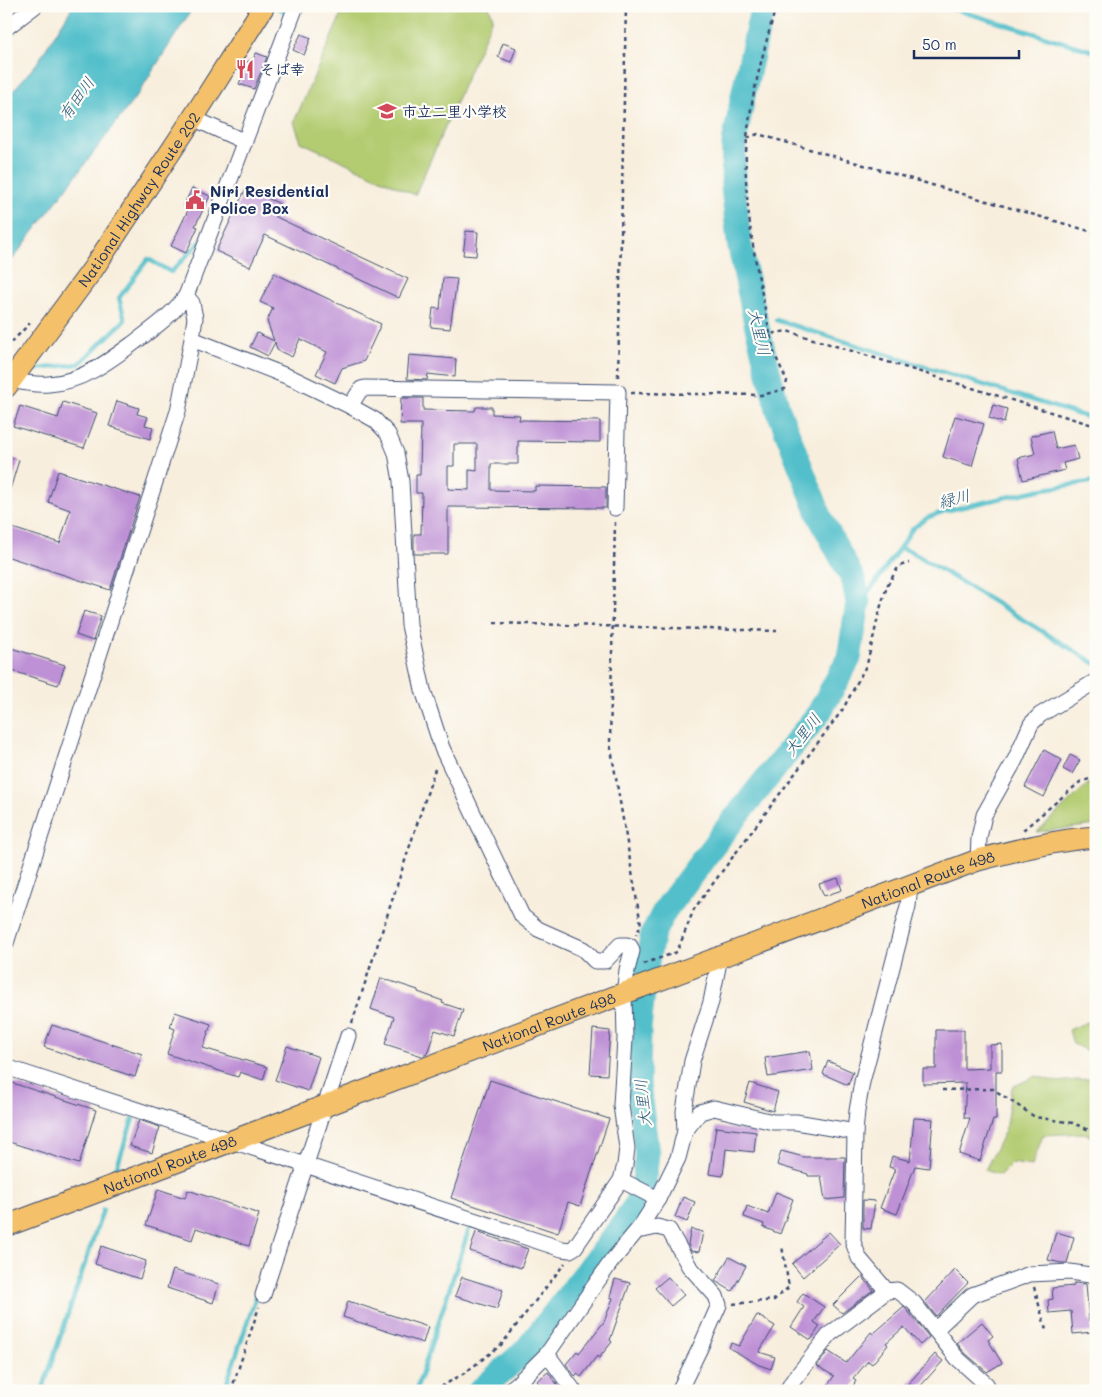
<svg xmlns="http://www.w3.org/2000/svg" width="1102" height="1397" font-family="Mali,'Klee One',sans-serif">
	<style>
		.green { fill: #b3cc71; stroke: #677e68 }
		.water { fill: #52bfca; stroke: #367794 }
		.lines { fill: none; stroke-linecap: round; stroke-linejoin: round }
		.stream { stroke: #52bfca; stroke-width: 4.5 }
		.river { stroke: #52bfca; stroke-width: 25 }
		.building { fill: #be90d5; fill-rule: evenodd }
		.minor-casing { stroke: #3c4c71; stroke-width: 17 }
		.highway-casing { stroke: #3c4c71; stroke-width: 23 }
		.path { stroke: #3c4c71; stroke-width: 2.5; stroke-dasharray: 4 4; stroke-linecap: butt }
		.minor { stroke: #fff; stroke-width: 15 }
		.highway { stroke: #f4c16b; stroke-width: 21 }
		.labels { text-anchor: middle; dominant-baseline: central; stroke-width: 4.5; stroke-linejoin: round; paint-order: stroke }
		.poi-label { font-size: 15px; font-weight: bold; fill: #1b2f5e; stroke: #fdfcf7; text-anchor: start }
		.street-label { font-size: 15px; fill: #1b2f5e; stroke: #fdfcf7 }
		.water-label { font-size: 16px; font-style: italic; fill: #2c5a7e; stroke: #fdfcf7 }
	</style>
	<rect width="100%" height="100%" fill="#fdfcf7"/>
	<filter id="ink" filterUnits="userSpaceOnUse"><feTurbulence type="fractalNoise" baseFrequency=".02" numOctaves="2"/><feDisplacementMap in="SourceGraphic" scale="10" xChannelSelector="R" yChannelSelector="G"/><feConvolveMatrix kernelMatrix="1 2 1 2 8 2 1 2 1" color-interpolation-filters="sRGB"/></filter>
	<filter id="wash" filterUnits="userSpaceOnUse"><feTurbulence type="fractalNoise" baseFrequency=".0096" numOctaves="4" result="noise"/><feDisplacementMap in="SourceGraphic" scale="20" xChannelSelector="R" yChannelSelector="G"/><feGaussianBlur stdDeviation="1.12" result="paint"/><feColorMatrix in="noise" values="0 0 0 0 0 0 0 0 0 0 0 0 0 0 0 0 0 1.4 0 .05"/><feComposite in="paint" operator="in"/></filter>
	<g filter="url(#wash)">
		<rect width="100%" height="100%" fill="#f8eedd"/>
		<g class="green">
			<polygon points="345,6 489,6 493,18 415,195 301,142 294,122"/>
			<polygon points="1088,784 1096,784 1096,825 1037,832"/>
			<polygon points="1087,1022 1096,1027 1096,1055 1073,1044 1069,1030"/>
			<polygon points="1036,1076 1057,1082 1096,1078 1096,1140 1085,1133 1043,1135 1032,1166 1012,1163 1000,1175 985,1170 1005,1131 1012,1087"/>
		</g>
		<polygon class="water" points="73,6 194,6 138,94 6,268 6,99 37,63"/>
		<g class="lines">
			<g class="stream">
				<polyline points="759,6 761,14"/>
				<polyline points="944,6 1096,52"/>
				<polyline points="277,7 287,13 285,17"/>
				<polyline points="776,320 1096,420"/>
				<polyline points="37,369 79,364 125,320 119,298 148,259 171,272 200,242"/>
				<polyline points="900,548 910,551 1096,664"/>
				<polyline points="858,603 874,585 913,528 927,518 945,511 1038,490 1096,481"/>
				<polyline points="116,1169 133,1119"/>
				<polyline points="227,1382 257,1294"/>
				<polyline points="42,1391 103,1210"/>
				<polyline points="416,1391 469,1229"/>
			</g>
			<polyline class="river" points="480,1391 527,1349 625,1222 636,1204 644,1182 647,1153 638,1085 639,1028 646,966 653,933 665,910 723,833 819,713 849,658 858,603 854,581 821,519 778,409 756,323 739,242 733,187 734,143 744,91 761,14 764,6"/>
		</g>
		<g id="blocks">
			<g class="building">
				<polygon points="301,34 311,38 304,55 293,50"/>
				<polygon points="503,43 516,48 511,62 498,57"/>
				<polygon points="256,53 267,57 254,89 239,84 248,61 252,62"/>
				<polygon points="192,188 210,196 195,226 198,227 186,253 171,246 189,208 184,205"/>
				<polygon points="246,188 280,204 274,216 408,279 399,298 265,235 250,267 216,251"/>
				<polygon points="466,231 478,232 476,256 463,255"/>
				<polygon points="274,273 381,324 364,361 342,368 335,383 316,374 327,352 300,339 292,357 277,350 275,342 268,356 250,347 257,333 274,341 267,321 273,308 260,302"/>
				<polygon points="443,278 457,279 450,329 431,327 433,308 440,309"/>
				<polygon points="409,355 456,359 455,377 428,374 427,380 407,379"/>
				<path d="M401,398H423V410L475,411L476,407H492V414L520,415L519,420L600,421V442L518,441V464H491V490L535,491V486L606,487V508L448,507V554H414V534H421L422,493H416V475H420L421,424H400ZM454,444H477V471L469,470V490L448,489V466H454Z"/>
				<polygon points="117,401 139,408 137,414 148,417 145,425 153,427 150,439 109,426"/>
				<polygon points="63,402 97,413 84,448 13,426 20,406 58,418"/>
				<polygon points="993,405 1007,409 1004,423 989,418"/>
				<polygon points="955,416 984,424 972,466 943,457"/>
				<polygon points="1052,431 1056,449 1074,445 1078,459 1063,463 1065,470 1023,480 1018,458 1035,454 1031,436"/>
				<polygon points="6,456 19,460 9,493 6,493"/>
				<polygon points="58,471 140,497 110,590 6,556 6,536 9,527 60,543 70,510 48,502"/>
				<polygon points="84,611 101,616 93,641 76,635"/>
				<polygon points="11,648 65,665 58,685 6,669 6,663"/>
				<polygon points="1044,750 1062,760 1044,797 1025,787"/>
				<polygon points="1070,755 1080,760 1072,774 1063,769"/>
				<polygon points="838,878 842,890 824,896 819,884"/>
				<polygon points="381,978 418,990 418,992 443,1001 442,1003 463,1010 454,1036 435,1030 427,1054 422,1056 385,1044 394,1017 371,1009"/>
				<polygon points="175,1012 211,1024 203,1048 267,1067 263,1080 240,1072 238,1077 167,1054 175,1029 170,1027"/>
				<polygon points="52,1025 142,1054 135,1077 44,1047"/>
				<polygon points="593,1029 610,1031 607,1075 590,1074"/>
				<polygon points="936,1030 964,1030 964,1069 990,1068 990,1045 1002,1044 1002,1071 996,1071 996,1120 993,1120 980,1161 959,1154 970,1118 964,1118 966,1083 923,1084 923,1069 936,1069"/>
				<polygon points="287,1046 319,1057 308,1091 275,1080"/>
				<polygon points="810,1051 813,1070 768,1077 765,1058"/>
				<polygon points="828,1061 853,1072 848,1085 823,1074"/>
				<polygon points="490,1080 609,1119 580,1206 568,1202 558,1233 451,1198"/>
				<polygon points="6,1081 96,1110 79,1164 6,1141"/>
				<polygon points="750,1083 778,1092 773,1111 744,1102"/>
				<polygon points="914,1118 933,1119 929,1168 915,1166 897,1214 880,1208 895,1169 889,1167 892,1156 910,1161"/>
				<polygon points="139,1120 160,1127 152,1153 130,1146"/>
				<polygon points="716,1127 756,1132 754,1152 726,1149 723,1176 709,1174"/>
				<polygon points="781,1151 804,1157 845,1157 844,1198 825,1200 821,1176 808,1176 808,1174 777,1165"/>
				<polygon points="158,1189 185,1198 188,1190 259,1214 249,1246 196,1228 192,1240 146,1225"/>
				<polygon points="776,1192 793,1199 780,1234 763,1227 764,1224 744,1217 747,1206 768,1214"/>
				<polygon points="683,1197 695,1202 687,1222 675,1217"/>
				<polygon points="863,1200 875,1201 871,1229 863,1228"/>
				<polygon points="691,1229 703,1232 699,1252 691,1251 688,1244"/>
				<polygon points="476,1232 528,1249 521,1268 470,1251"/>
				<polygon points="829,1232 840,1244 803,1277 792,1264"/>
				<polygon points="1056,1232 1074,1237 1067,1263 1061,1263 1048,1260"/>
				<polygon points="101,1246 146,1261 140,1279 95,1264"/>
				<polygon points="729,1257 746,1266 732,1291 715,1281"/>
				<polygon points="173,1270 219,1284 213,1303 167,1288"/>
				<polygon points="955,1270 968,1283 936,1316 925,1302"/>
				<polygon points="862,1276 873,1290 842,1313 833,1305"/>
				<polygon points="462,1277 503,1290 497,1309 455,1296"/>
				<polygon points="668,1277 684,1295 671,1306 655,1288"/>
				<polygon points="615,1279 630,1283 610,1340 612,1342 599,1358 597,1356 581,1377 577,1374 575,1376 566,1364 577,1351 579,1353 604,1322 613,1298 610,1297"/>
				<polygon points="1074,1283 1086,1284 1089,1321 1091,1321 1092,1332 1073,1334 1071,1311 1049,1313 1048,1300 1053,1299 1052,1288 1074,1286"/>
				<polygon points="803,1293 824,1307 814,1322 820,1326 811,1340 791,1327 804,1307 797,1302"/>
				<polygon points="348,1301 428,1327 423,1343 343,1317"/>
				<polygon points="904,1307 907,1310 929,1337 920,1345 904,1327 886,1343 888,1345 872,1364 868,1361 853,1379 856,1381 850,1391 824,1391 834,1376 817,1366 828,1351 846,1363 871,1332 873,1334"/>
				<polygon points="757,1315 775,1326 759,1352 775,1357 771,1369 759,1365 729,1348 731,1343 739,1346"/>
				<polygon points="982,1322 993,1336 988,1340 1002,1363 987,1372 964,1352 957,1343"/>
				<polygon points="935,1354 943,1361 916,1391 908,1384"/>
				<polygon points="548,1372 562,1391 545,1391 537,1381"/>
			</g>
		</g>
	</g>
	<g filter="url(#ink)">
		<use href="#blocks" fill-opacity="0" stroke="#3c4c71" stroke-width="1"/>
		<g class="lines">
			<g class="minor-casing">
				<g id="minor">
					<polyline points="6,28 35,6"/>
					<polyline points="193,118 245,142"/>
					<path d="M11,380C24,383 36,385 49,384C82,382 109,361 135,342C154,328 172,315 186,296"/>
					<polyline points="350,406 361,389 365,388 618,392 615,508"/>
					<polyline points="978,860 979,838 984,815 1015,760 1031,724 1040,715 1096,681"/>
					<polyline points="6,943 178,411 192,339 195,318 192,303 186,296 296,6"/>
					<polyline points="6,1067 562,1249 570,1250 575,1247 621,1180 625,1165 627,1148 621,1105 625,1039 624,994 627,970 632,951 630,946 627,945 620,945 605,961 595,961 583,949 538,929 522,916 442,748 423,690 409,625 401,481 396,453 388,434 375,420 350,406 294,379 192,339"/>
					<polyline points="685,1131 700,1112 714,1108 773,1122 796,1122 855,1132"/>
					<polyline points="621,1180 658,1199"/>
					<polyline points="640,1227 643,1230 657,1227 669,1230 689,1266 716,1296 719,1305 700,1348 679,1391"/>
					<polyline points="887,1291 859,1258 853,1242 855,1132 857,1111 862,1082 908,906 910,886"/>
					<polyline points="263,1295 348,1036"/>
					<polyline points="935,1330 972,1295 1030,1274 1070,1272 1096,1276"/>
					<polyline points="547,1354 574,1391"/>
					<polyline points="508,1391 517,1384 547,1354 611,1262 640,1227 658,1199 678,1158 685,1131 684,1111 692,1061 711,1002 720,957"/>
					<polyline points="787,1391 792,1382 830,1334 887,1291 897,1290 914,1303 957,1358 986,1384 990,1391"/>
				</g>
			</g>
			<g class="highway-casing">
				<g id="highway">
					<path id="s1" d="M6,387L93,269L193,118L264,6"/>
					<path id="s2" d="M6,1226L978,860C1017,850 1056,840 1096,837"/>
				</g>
			</g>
			<g class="path">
				<polyline points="747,138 758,134 1096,233"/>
				<path d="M770,334C760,283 748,232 746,179C743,121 761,62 776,6"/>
				<polyline points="6,348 30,323"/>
				<polyline points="618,377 626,6"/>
				<polyline points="631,393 762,395 785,389 787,381 774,353 770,334 787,331 1096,426"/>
				<polyline points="615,522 610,743 641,925 636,935"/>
				<polyline points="494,623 777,631"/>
				<polyline points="1023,830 1080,782 1096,777"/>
				<polyline points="643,964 677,952 694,909 843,709 867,664 880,609 887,586 899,566 909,563"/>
				<polyline points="352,1023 435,769"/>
				<polyline points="942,1090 993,1089 1035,1117 1073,1123 1096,1133"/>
				<polyline points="1034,1287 1046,1330"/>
				<polyline points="733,1304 774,1300 789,1287 782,1246"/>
				<polyline points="139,1391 153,1389 207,1391"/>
				<polyline points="231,1391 259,1307"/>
				<polyline points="434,1391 466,1372 501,1345 565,1263"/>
			</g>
			<use href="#minor" class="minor"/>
			<use href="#highway" class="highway"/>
		</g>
	</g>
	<defs>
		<g id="restaurant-bare" transform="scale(1.5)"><path d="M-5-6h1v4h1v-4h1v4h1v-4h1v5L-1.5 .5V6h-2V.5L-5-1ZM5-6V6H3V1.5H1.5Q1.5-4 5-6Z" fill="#d1495b" stroke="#fdfcf7" stroke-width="2.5" paint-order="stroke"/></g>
		<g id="school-bare" transform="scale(1.5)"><path d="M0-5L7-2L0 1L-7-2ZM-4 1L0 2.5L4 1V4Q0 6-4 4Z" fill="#d1495b" stroke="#fdfcf7" stroke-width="2.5" paint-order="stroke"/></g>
		<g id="civic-bare" transform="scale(1.5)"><path d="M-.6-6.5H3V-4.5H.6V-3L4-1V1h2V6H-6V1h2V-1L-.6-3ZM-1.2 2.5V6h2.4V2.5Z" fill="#d1495b" stroke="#fdfcf7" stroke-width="2.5" paint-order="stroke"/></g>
	</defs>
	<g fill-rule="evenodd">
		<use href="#restaurant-bare" x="245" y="69"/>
		<use href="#school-bare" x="387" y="111"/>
		<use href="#civic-bare" x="195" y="200"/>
	</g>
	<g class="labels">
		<g class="poi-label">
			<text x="260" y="69">そば幸</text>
			<text x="402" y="111">市立二里小学校</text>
			<text x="210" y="191">Niri Residential<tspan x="210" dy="17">Police Box</tspan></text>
		</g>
		<g class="street-label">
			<text stroke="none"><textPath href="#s1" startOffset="230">National Highway Route 202</textPath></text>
			<text stroke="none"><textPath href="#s2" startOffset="985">National Route 498</textPath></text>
			<text stroke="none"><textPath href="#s2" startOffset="580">National Route 498</textPath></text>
			<text stroke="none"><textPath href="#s2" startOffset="175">National Route 498</textPath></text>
		</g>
		<g class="water-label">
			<text transform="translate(76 98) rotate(-54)">有田川</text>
			<text transform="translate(760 332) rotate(77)">大里川</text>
			<text transform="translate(954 498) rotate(-14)">緑川</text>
			<text transform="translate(802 734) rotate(-52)">大里川</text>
			<text transform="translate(642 1103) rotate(-96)">大里川</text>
		</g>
	</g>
	<rect width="1102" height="1397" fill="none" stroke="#fdfcf7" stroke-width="25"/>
	<path d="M914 50v8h105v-8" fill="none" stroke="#1b2f5e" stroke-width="2.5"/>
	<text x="922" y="50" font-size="15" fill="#1b2f5e" stroke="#fdfcf7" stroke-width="4" paint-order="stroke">50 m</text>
</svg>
